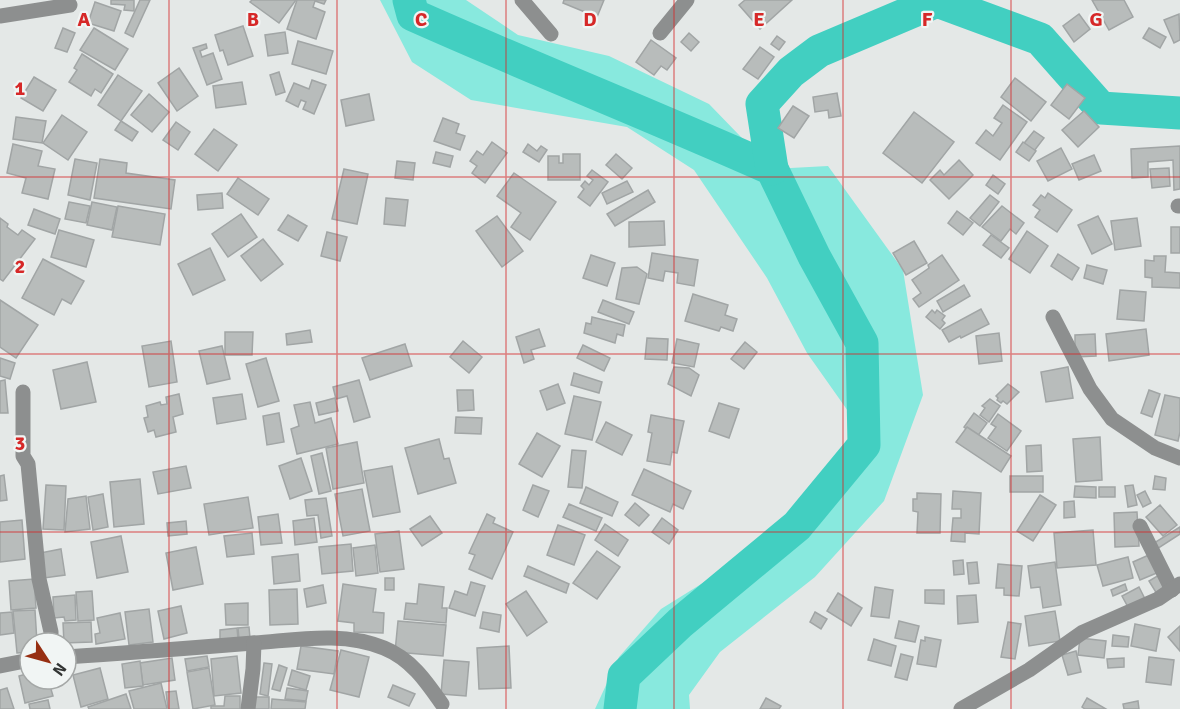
<svg xmlns="http://www.w3.org/2000/svg" width="1180" height="709" font-family="Signika,sans-serif">
	<style>
		.green { fill: #88e9de }
		.lines { fill: none; stroke-linecap: round; stroke-linejoin: round }
		.river { stroke: #42cfc1; stroke-width: 33 }
		.building { fill: #b8bcbb; stroke: #a1a5a5; stroke-width: 1.5 }
		.minor { stroke: #8d8f8f; stroke-width: 15 }
		.grid { fill: none; stroke: #d62828; stroke-width: 1.5; stroke-opacity: 0.55 }
		.grid-label { font-size: 20px; text-anchor: middle; font-weight: bold; fill: #d62828; stroke: #f1f5f4; stroke-width: 4.5; stroke-linejoin: round; paint-order: stroke }
	</style>
	<rect width="100%" height="100%" fill="#e4e8e7"/>
	<polygon class="green" points="380,0 466,0 518,35 609,56 709,104 772,169 828,166 903,270 923,395 884,501 815,577 720,652 689,695 690,709 595,709 619,657 661,609 759,548 840,475 855,421 807,353 767,278 694,170 627,127 471,100 412,62"/>
	<g class="lines">
		<g class="river">
			<path d="M409,0L413,15C532,68 653,116 772,169L814,256L862,343L864,445L797,526L680,623L624,676L620,709"/>
			<polyline points="772,169 762,104 791,72 819,51 937,1 1040,39 1101,108 1180,113"/>
		</g>
	</g>
	<g class="building">
		<polygon points="111,0 134,0 134,11 124,10 125,5 111,4"/>
		<polygon points="140,0 150,0 133,37 125,33"/>
		<polygon points="252,0 296,0 279,23 250,2"/>
		<polygon points="297,0 326,0 324,4 315,1 313,7 325,12 316,39 287,29"/>
		<polygon points="564,0 604,0 597,17 563,3"/>
		<polygon points="745,0 792,0 760,29 739,5"/>
		<polygon points="1092,0 1124,0 1133,17 1109,30"/>
		<polygon points="95,2 121,11 114,31 88,23"/>
		<polygon points="1079,14 1090,29 1074,42 1063,26"/>
		<polygon points="1179,14 1180,40 1174,43 1164,20"/>
		<polygon points="243,26 253,56 228,65 223,50 220,51 215,35"/>
		<polygon points="63,28 75,33 67,52 55,48"/>
		<polygon points="94,28 128,49 115,70 80,50"/>
		<polygon points="1149,28 1166,37 1160,48 1143,38"/>
		<polygon points="285,32 288,53 268,56 265,35"/>
		<polygon points="689,33 699,42 691,51 681,42"/>
		<polygon points="777,36 785,42 779,50 771,44"/>
		<polygon points="651,40 676,58 667,70 661,66 654,75 636,62"/>
		<polygon points="298,41 333,51 326,74 292,64"/>
		<polygon points="206,44 207,48 200,51 202,57 213,53 222,79 207,85 193,48"/>
		<polygon points="760,47 774,57 758,79 743,69"/>
		<polygon points="82,54 113,74 101,93 95,89 91,96 69,82 77,70 74,68"/>
		<polygon points="179,68 198,96 177,111 158,83"/>
		<polygon points="279,72 285,92 276,95 270,75"/>
		<polygon points="118,75 142,91 121,121 98,105"/>
		<polygon points="34,77 56,90 43,111 21,98"/>
		<polygon points="1015,78 1046,102 1031,121 1001,97"/>
		<polygon points="312,80 326,85 314,114 303,109 306,102 301,100 298,107 286,101 294,83 309,89"/>
		<polygon points="242,82 246,104 216,108 213,86"/>
		<polygon points="1067,84 1085,98 1069,119 1051,105"/>
		<polygon points="837,93 841,116 829,118 828,110 815,112 813,97"/>
		<polygon points="149,94 169,112 152,132 131,115"/>
		<polygon points="369,94 374,120 346,126 341,100"/>
		<polygon points="1003,105 1027,122 1000,160 976,143 986,130 993,136 1002,123 994,118"/>
		<polygon points="793,106 809,116 794,138 778,128"/>
		<polygon points="1084,111 1099,127 1078,147 1062,130"/>
		<polygon points="914,112 954,142 922,183 883,153"/>
		<polygon points="62,115 87,132 68,160 43,143"/>
		<polygon points="16,117 46,121 42,143 13,139"/>
		<polygon points="443,118 459,124 456,133 465,136 460,150 434,141"/>
		<polygon points="121,121 138,132 132,141 115,130"/>
		<polygon points="176,122 190,132 178,150 163,140"/>
		<polygon points="214,129 237,145 218,171 195,154"/>
		<polygon points="1034,131 1044,138 1031,155 1021,147"/>
		<polygon points="492,142 507,153 485,183 472,173 477,166 470,161 477,151 483,155"/>
		<polygon points="1023,142 1036,151 1029,161 1016,152"/>
		<polygon points="13,144 42,151 38,166 55,169 48,199 22,193 26,178 7,173"/>
		<polygon points="528,144 537,151 541,146 547,150 539,162 523,152"/>
		<polygon points="1180,146 1180,189 1174,190 1173,160 1148,162 1148,177 1132,178 1131,149"/>
		<polygon points="1061,148 1072,169 1048,181 1037,161"/>
		<polygon points="436,152 453,156 450,167 433,163"/>
		<polygon points="563,154 580,154 580,180 548,180 548,156 559,156 559,163 563,163"/>
		<polygon points="616,154 632,168 622,179 606,165"/>
		<polygon points="1094,155 1101,171 1079,180 1072,164"/>
		<polygon points="75,159 97,163 90,200 68,195"/>
		<polygon points="100,159 127,163 126,173 175,180 171,209 94,198"/>
		<polygon points="959,160 973,175 949,199 930,180 940,170 944,175"/>
		<polygon points="397,161 415,163 413,180 395,178"/>
		<polygon points="1169,168 1170,186 1152,188 1150,169"/>
		<polygon points="344,169 368,174 357,224 332,219"/>
		<polygon points="592,170 608,182 590,206 578,197 584,189 581,186 585,181 589,185 593,180 587,176"/>
		<polygon points="514,173 556,202 530,240 511,227 521,213 497,196"/>
		<polygon points="993,175 1005,184 998,194 986,185"/>
		<polygon points="238,178 269,199 258,215 227,194"/>
		<polygon points="627,181 633,192 607,204 602,193"/>
		<polygon points="648,190 655,202 615,226 607,214"/>
		<polygon points="222,193 223,208 198,210 197,195"/>
		<polygon points="1048,193 1072,210 1057,232 1035,217 1040,210 1033,205 1041,195 1045,198"/>
		<polygon points="990,195 999,202 980,226 970,218"/>
		<polygon points="386,198 408,200 405,226 384,224"/>
		<polygon points="69,202 90,206 86,223 65,219"/>
		<polygon points="92,202 117,207 112,230 87,225"/>
		<polygon points="118,206 165,214 160,245 112,237"/>
		<polygon points="1002,206 1024,223 1016,234 1010,229 1001,241 982,227"/>
		<polygon points="34,209 60,219 55,234 28,225"/>
		<polygon points="957,211 973,223 963,235 948,223"/>
		<polygon points="241,214 257,237 228,257 212,234"/>
		<polygon points="288,215 307,226 298,241 278,230"/>
		<polygon points="497,216 523,251 502,267 476,231"/>
		<polygon points="1098,216 1112,244 1092,254 1078,225"/>
		<polygon points="0,218 8,224 7,227 18,235 22,230 35,239 3,281 0,279"/>
		<polygon points="1137,218 1141,246 1115,250 1111,221"/>
		<polygon points="664,221 665,245 629,247 629,222"/>
		<rect x="1171" y="227" width="9" height="26"/>
		<polygon points="59,230 94,240 86,267 51,257"/>
		<polygon points="1027,231 1048,246 1030,273 1009,259"/>
		<polygon points="327,232 347,237 340,261 321,256"/>
		<polygon points="991,235 1009,248 1001,258 983,245"/>
		<polygon points="263,239 283,264 261,281 241,256"/>
		<polygon points="914,241 927,263 906,275 893,253"/>
		<polygon points="210,248 225,280 193,295 178,264"/>
		<polygon points="652,253 698,260 694,286 677,283 678,273 665,271 663,281 648,278"/>
		<polygon points="1058,254 1079,268 1072,280 1051,266"/>
		<polygon points="591,255 615,263 607,286 583,278"/>
		<polygon points="942,255 959,280 919,307 913,299 921,293 912,280 929,268 928,265"/>
		<polygon points="1154,256 1166,256 1165,272 1180,273 1180,288 1152,287 1152,278 1145,277 1145,260 1154,261"/>
		<polygon points="43,259 84,281 71,304 62,299 54,315 22,298"/>
		<polygon points="1087,265 1107,270 1103,284 1084,278"/>
		<polygon points="637,267 647,274 639,304 616,299 622,268"/>
		<polygon points="964,285 970,296 943,312 937,301"/>
		<polygon points="1120,290 1146,292 1144,321 1117,319"/>
		<polygon points="693,294 728,305 725,315 737,319 733,331 721,327 719,331 685,321"/>
		<polygon points="0,300 38,325 16,358 0,347"/>
		<polygon points="603,300 634,312 629,324 598,312"/>
		<polygon points="981,309 989,324 961,338 960,336 949,342 942,330"/>
		<polygon points="932,310 935,313 937,310 945,316 942,320 945,323 940,329 926,317"/>
		<polygon points="592,317 625,325 623,336 617,334 615,343 584,333 586,323 591,324"/>
		<polygon points="539,329 545,346 531,350 534,359 524,363 516,337"/>
		<polygon points="1146,329 1149,355 1109,361 1106,334"/>
		<polygon points="310,330 312,342 287,345 286,334"/>
		<polygon points="225,332 253,332 252,355 225,355"/>
		<polygon points="999,333 1002,361 979,364 976,336"/>
		<polygon points="1095,334 1096,356 1075,357 1075,335"/>
		<polygon points="647,338 668,339 667,360 645,359"/>
		<polygon points="677,339 699,344 694,367 672,363"/>
		<polygon points="171,341 177,382 149,387 142,346"/>
		<polygon points="463,341 482,357 469,373 450,357"/>
		<polygon points="745,342 757,352 744,369 731,359"/>
		<polygon points="405,344 412,366 370,380 362,358"/>
		<polygon points="583,345 610,358 604,371 577,358"/>
		<polygon points="222,346 230,379 207,384 199,351"/>
		<polygon points="0,358 15,363 10,379 0,376"/>
		<polygon points="266,358 279,401 258,407 246,364"/>
		<polygon points="87,362 96,402 61,409 53,370"/>
		<polygon points="674,367 689,368 699,375 691,396 668,384"/>
		<polygon points="1068,367 1073,398 1046,402 1041,372"/>
		<polygon points="574,373 602,382 599,393 571,385"/>
		<polygon points="5,380 8,413 0,413 0,381"/>
		<polygon points="359,380 370,417 354,422 347,396 336,399 333,387"/>
		<polygon points="558,384 565,403 547,410 540,391"/>
		<polygon points="1008,384 1019,392 1007,404 1003,401 1001,403 997,400 998,398 996,396"/>
		<polygon points="457,390 473,390 474,410 458,411"/>
		<polygon points="1149,390 1160,394 1152,417 1141,413"/>
		<polygon points="179,394 183,414 173,417 176,432 156,437 154,430 148,432 144,418 148,417 146,406 160,402 161,405 167,404 166,397"/>
		<polygon points="242,394 246,419 217,424 213,398"/>
		<polygon points="1165,395 1180,398 1180,432 1178,441 1155,435"/>
		<polygon points="574,396 601,402 592,440 565,434"/>
		<polygon points="335,398 338,411 319,415 316,403"/>
		<polygon points="990,399 1000,406 989,422 980,415 985,408 982,406"/>
		<polygon points="310,402 315,423 331,418 338,444 297,454 291,429 299,426 294,405"/>
		<polygon points="719,403 739,409 729,438 709,431"/>
		<polygon points="279,413 284,442 267,445 263,416"/>
		<polygon points="974,413 987,423 977,437 964,427"/>
		<polygon points="998,414 1021,431 1007,451 988,438 996,427 991,424"/>
		<polygon points="651,415 684,421 677,453 672,452 670,465 647,461 652,433 648,432"/>
		<polygon points="456,417 482,418 481,434 455,433"/>
		<polygon points="606,422 632,435 622,455 596,442"/>
		<polygon points="967,427 1011,456 1001,472 956,442"/>
		<polygon points="537,433 560,446 542,477 519,464"/>
		<polygon points="1100,437 1102,480 1076,482 1073,439"/>
		<polygon points="439,439 444,459 449,458 456,483 418,494 405,448"/>
		<polygon points="357,442 364,483 333,489 326,448"/>
		<polygon points="1041,445 1042,471 1027,472 1026,446"/>
		<polygon points="572,450 586,451 582,488 568,487"/>
		<polygon points="322,453 331,491 319,494 311,456"/>
		<polygon points="301,458 312,491 290,499 279,466"/>
		<polygon points="186,466 191,488 158,494 153,472"/>
		<polygon points="392,466 400,512 373,517 364,471"/>
		<polygon points="644,469 691,491 683,509 673,504 670,512 632,495"/>
		<polygon points="4,475 7,500 0,501 0,476"/>
		<rect x="1010" y="476" width="33" height="16"/>
		<polygon points="1155,476 1166,478 1165,490 1153,489"/>
		<polygon points="140,479 144,524 114,527 110,482"/>
		<polygon points="46,485 66,486 64,530 43,529"/>
		<polygon points="533,485 549,491 538,517 523,510"/>
		<polygon points="1133,485 1137,505 1128,507 1125,486"/>
		<polygon points="1075,486 1096,487 1096,498 1074,497"/>
		<polygon points="586,487 618,502 612,516 580,503"/>
		<rect x="1099" y="487" width="16" height="10"/>
		<polygon points="362,489 370,531 343,536 335,494"/>
		<polygon points="953,491 981,493 979,534 965,533 965,542 951,541 953,518 961,518 961,509 952,509"/>
		<polygon points="1145,491 1151,503 1143,507 1137,495"/>
		<polygon points="917,493 941,494 940,533 917,533 918,512 913,511 913,499 917,499"/>
		<polygon points="103,494 108,527 93,530 88,497"/>
		<polygon points="1040,495 1056,505 1033,541 1017,531"/>
		<polygon points="86,496 90,529 65,532 68,499"/>
		<polygon points="248,497 253,528 209,535 204,504"/>
		<polygon points="326,498 332,536 321,538 318,515 307,516 305,500"/>
		<polygon points="1074,501 1075,517 1064,518 1064,502"/>
		<polygon points="635,503 649,515 639,526 625,515"/>
		<polygon points="569,504 602,518 596,531 563,517"/>
		<polygon points="1160,505 1177,525 1163,536 1146,517"/>
		<polygon points="1137,512 1139,546 1115,547 1114,513"/>
		<polygon points="278,514 282,543 261,545 258,517"/>
		<polygon points="487,514 495,518 493,523 513,532 492,579 469,569 475,555 469,553"/>
		<polygon points="430,516 442,533 422,546 410,529"/>
		<polygon points="314,518 317,542 295,545 293,521"/>
		<polygon points="662,518 678,530 669,544 652,532"/>
		<polygon points="22,520 25,559 0,562 0,522"/>
		<polygon points="186,521 187,534 168,536 167,523"/>
		<polygon points="605,524 628,540 618,556 595,540"/>
		<polygon points="558,525 585,535 574,565 547,555"/>
		<polygon points="1180,527 1180,534 1157,549 1154,543"/>
		<polygon points="1093,530 1096,565 1057,568 1054,533"/>
		<polygon points="399,531 404,569 380,572 375,534"/>
		<polygon points="252,533 254,554 227,557 224,536"/>
		<polygon points="121,536 128,572 97,578 91,542"/>
		<polygon points="351,544 353,571 322,574 319,547"/>
		<polygon points="375,545 378,573 356,576 353,548"/>
		<polygon points="196,547 203,584 173,590 166,553"/>
		<polygon points="61,549 65,575 44,578 40,553"/>
		<polygon points="597,551 620,567 597,599 573,583"/>
		<polygon points="298,554 300,581 274,584 272,557"/>
		<polygon points="1151,554 1159,572 1140,580 1133,562"/>
		<polygon points="1128,557 1133,578 1103,586 1097,565"/>
		<polygon points="963,560 964,574 954,575 953,561"/>
		<polygon points="977,562 979,583 969,584 967,563"/>
		<polygon points="1055,562 1061,605 1043,608 1040,587 1031,588 1028,566"/>
		<polygon points="998,564 1022,566 1019,596 1004,595 1004,588 996,588"/>
		<polygon points="528,566 569,584 566,593 524,576"/>
		<polygon points="1159,575 1167,588 1157,594 1149,581"/>
		<rect x="385" y="578" width="9" height="12"/>
		<polygon points="34,579 36,608 11,610 9,581"/>
		<polygon points="471,582 485,586 475,616 449,608 455,591 467,595"/>
		<polygon points="343,584 376,589 373,612 384,613 383,633 354,632 354,623 338,621"/>
		<polygon points="419,584 444,587 442,608 447,608 446,623 404,619 406,603 417,604"/>
		<polygon points="1125,584 1127,590 1113,596 1111,590"/>
		<polygon points="323,585 326,603 307,607 304,589"/>
		<polygon points="875,587 893,590 889,618 871,616"/>
		<polygon points="1139,587 1145,599 1128,607 1122,596"/>
		<polygon points="297,589 298,624 270,625 269,590"/>
		<polygon points="925,590 944,590 944,604 925,603"/>
		<polygon points="92,591 94,620 78,621 76,592"/>
		<polygon points="526,591 547,622 527,636 506,604"/>
		<polygon points="838,593 862,608 851,626 827,611"/>
		<polygon points="75,595 76,620 65,621 64,617 54,618 53,597"/>
		<polygon points="976,595 978,622 958,624 957,596"/>
		<polygon points="248,603 248,625 226,625 225,604"/>
		<polygon points="181,606 187,633 164,639 158,611"/>
		<polygon points="149,609 153,642 129,645 125,612"/>
		<polygon points="35,610 37,643 30,643 30,652 17,653 13,611"/>
		<polygon points="1055,611 1060,641 1029,646 1025,616"/>
		<polygon points="12,612 14,633 0,635 0,613"/>
		<polygon points="483,612 501,615 499,632 480,628"/>
		<polygon points="815,612 827,619 821,629 810,622"/>
		<polygon points="120,613 125,639 96,644 95,634 100,633 97,618"/>
		<polygon points="398,621 446,625 443,656 395,652"/>
		<polygon points="899,621 919,626 915,642 895,638"/>
		<polygon points="91,622 92,642 64,643 63,623"/>
		<polygon points="1008,622 1021,624 1015,659 1001,657"/>
		<polygon points="1135,624 1160,629 1156,651 1131,646"/>
		<polygon points="1180,626 1180,651 1168,637"/>
		<polygon points="249,627 250,638 239,639 238,628"/>
		<polygon points="237,628 238,639 220,641 220,630"/>
		<polygon points="1113,635 1129,637 1128,647 1112,646"/>
		<polygon points="925,637 941,640 936,667 917,664 921,640 925,641"/>
		<polygon points="1080,638 1106,641 1104,658 1078,655"/>
		<polygon points="874,639 896,646 891,666 868,660"/>
		<polygon points="301,646 338,651 334,674 297,669"/>
		<polygon points="509,646 511,688 479,689 477,648"/>
		<polygon points="341,650 369,657 359,697 330,690"/>
		<polygon points="1076,651 1081,672 1068,675 1062,655"/>
		<polygon points="901,654 913,657 907,680 895,677"/>
		<polygon points="207,656 209,667 187,671 185,659"/>
		<polygon points="237,656 241,693 214,696 211,659"/>
		<polygon points="1149,657 1174,660 1171,685 1146,682"/>
		<polygon points="172,658 175,680 143,685 140,663"/>
		<polygon points="1124,658 1124,667 1108,668 1107,659"/>
		<polygon points="444,660 469,662 466,696 441,694"/>
		<polygon points="140,661 143,686 125,688 122,664"/>
		<polygon points="264,663 272,664 268,696 260,694"/>
		<polygon points="279,665 287,668 280,691 272,689"/>
		<polygon points="100,668 108,699 81,707 73,675"/>
		<polygon points="209,668 215,705 193,709 187,672"/>
		<polygon points="292,670 310,676 306,690 288,685"/>
		<polygon points="30,673 30,679 48,679 53,696 25,703 19,676"/>
		<polygon points="161,683 167,709 134,709 129,691"/>
		<polygon points="393,685 415,694 409,706 388,697"/>
		<polygon points="7,688 14,709 0,709 0,690"/>
		<polygon points="287,688 308,691 306,701 285,699"/>
		<polygon points="176,691 179,709 168,709 166,692"/>
		<polygon points="126,694 131,709 89,709 88,707"/>
		<polygon points="225,696 240,696 240,709 211,709 211,706 224,706"/>
		<rect x="253" y="697" width="16" height="12"/>
		<polygon points="766,698 781,706 779,709 760,709"/>
		<polygon points="1087,698 1106,709 1085,709 1082,707"/>
		<polygon points="272,699 306,702 305,709 271,709"/>
		<polygon points="48,700 50,709 30,709 29,704"/>
		<polygon points="1138,701 1139,709 1124,709 1123,704"/>
	</g>
	<g class="lines">
		<g class="minor">
			<polyline points="522,0 551,34"/>
			<polyline points="0,16 70,5"/>
			<polyline points="660,33 687,0"/>
			<polyline points="1178,206 1180,206"/>
			<polyline points="1053,317 1090,389 1112,419 1155,448 1180,458"/>
			<polyline points="23,392 23,456 28,464 39,579 51,632 51,643"/>
			<polyline points="1140,526 1172,590"/>
			<path d="M66,657C128,653 191,648 253,643C297,640 342,631 384,648C411,659 426,681 442,704"/>
			<polyline points="0,666 30,660"/>
			<polyline points="248,709 253,669 254,643"/>
			<polyline points="961,709 1029,670 1083,632 1158,599 1180,584"/>
		</g>
	</g>
	<path class="grid" d="M169,0V709M337,0V709M506,0V709M674,0V709M843,0V709M1011,0V709M0,177H1180M0,354H1180M0,532H1180"/>
	<g class="grid-label">
		<text x="84" y="26">A</text>
		<text x="253" y="26">B</text>
		<text x="421" y="26">C</text>
		<text x="590" y="26">D</text>
		<text x="759" y="26">E</text>
		<text x="927" y="26">F</text>
		<text x="1096" y="26">G</text>
		<text x="20" y="95">1</text>
		<text x="20" y="273">2</text>
		<text x="20" y="450">3</text>
	</g>
	<g transform="translate(48 661) rotate(126)"><circle r="28" fill="#f1f5f4" stroke="#a5a8a7" stroke-width="1.5"/>
	<path d="M0-4.5L10 22L0 15L-10 22Z" fill="#972f12"/>
	<text y="-9" font-size="16" font-weight="bold" text-anchor="middle" fill="#323433">N</text>
	</g>
</svg>
